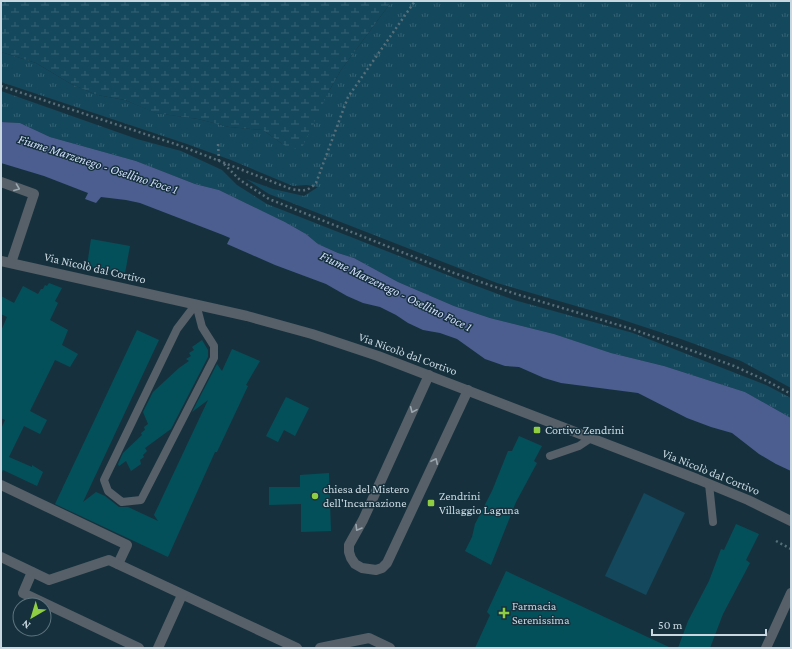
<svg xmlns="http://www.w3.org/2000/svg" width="792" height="649" font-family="'Crimson Pro',serif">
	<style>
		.grass { fill: url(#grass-tufts) }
		.wetland { fill: url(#wetland-marsh) }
		.pitch { fill: #14485d }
		.water { fill: #4c5e8f }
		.building { fill: #04505a }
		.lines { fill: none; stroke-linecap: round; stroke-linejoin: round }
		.path { stroke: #586f79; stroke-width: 2.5; stroke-dasharray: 2 3; stroke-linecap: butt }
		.lane { stroke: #576069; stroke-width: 8 }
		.street { stroke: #576069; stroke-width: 10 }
		.oneway { stroke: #9ba8b0 }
		.poi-dot { fill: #8fcd42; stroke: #16313d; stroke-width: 1.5 }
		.labels { text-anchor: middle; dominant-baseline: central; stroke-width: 3; stroke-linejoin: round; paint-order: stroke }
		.street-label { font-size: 12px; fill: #c9d8e0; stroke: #16313d }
		.poi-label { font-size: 12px; fill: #c9d8e0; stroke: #16313d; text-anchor: start }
		.water-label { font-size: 13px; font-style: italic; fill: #d3dfff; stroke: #16313d }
	</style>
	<defs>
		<pattern id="grass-tufts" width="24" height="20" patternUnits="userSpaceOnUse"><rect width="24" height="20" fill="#14485d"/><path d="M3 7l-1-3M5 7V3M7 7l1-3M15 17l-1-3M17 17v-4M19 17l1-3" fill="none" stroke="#356274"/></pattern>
		<pattern id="wetland-marsh" width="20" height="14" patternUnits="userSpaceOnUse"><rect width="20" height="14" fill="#14485d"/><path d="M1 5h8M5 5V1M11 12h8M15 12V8" fill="none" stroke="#356274"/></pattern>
	</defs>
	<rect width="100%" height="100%" fill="#16313d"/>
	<g class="grass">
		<polygon points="392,1 791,1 791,388 741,361 681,339 614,317 497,283 269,194 246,179 273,189 304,196 318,187 307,185 293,186 231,160 184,143 1,82 1,52 36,63 71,84 97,95 125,100 156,113 198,119 229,127 263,130 285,146 329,91 341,70"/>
		<polygon points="1,91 137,139 181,151 222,170 237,185 267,204 455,278 514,300 633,333 766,385 791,398 791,418 745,392 664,366 611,353 554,334 490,318 454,306 398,282 354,258 338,253 318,244 306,234 285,222 219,190 195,184 136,161 50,137 20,123 1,122"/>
	</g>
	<polygon class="wetland" points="1,1 392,1 341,70 329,91 301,150 285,146 263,130 229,127 198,119 155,113 125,100 97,95 71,84 36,63 1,52"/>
	<polygon class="pitch" points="644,493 685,513 646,595 605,576"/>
	<polygon class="water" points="1,122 20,123 50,137 136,161 195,184 219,190 285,222 306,234 318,244 338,253 354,258 398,282 454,306 490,318 554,334 611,353 664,366 745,392 791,418 791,471 776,464 759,454 732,433 711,427 687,418 638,393 561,383 544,378 519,367 505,366 485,359 457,339 440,333 423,330 408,323 396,315 380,307 363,303 347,296 326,284 275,265 227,244 230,238 223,235 140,203 126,200 101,197 96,203 85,199 88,193 44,176 1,163"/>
	<g class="building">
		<polygon points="91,239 130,246 125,273 87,266"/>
		<polygon points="49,283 62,288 55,301 58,303 50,320 68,330 62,345 78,354 70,367 55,360 30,411 47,420 40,434 24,426 9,457 32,467 32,465 43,472 37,486 3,470 1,474 1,429 5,420 1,418 1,331 7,317 1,314 1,296 14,303 23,286 38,294 41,289 43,289 45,285 47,286"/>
		<polygon points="137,330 159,340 83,502 96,492 105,496 119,507 128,507 158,521 154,515 208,400 192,412 217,364 222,371 232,349 260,361 246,385 248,386 217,452 215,452 168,557 55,504"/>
		<polygon points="202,340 208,350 208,357 171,429 145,448 147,451 143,455 144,457 140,460 141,464 131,471 126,461 119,466 118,464 123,453 142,435 141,433 145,430 144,427 148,424 143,412 153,392 179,368 189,361 186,359 191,356 189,353 194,350 192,347"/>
		<polygon points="286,397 309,408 295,436 284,430 278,442 266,436"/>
		<polygon points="519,436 542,446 534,461 537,463 516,502 491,565 465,551 472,537 475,524 492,491 508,451 512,451"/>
		<polygon points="329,473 331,531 301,532 301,504 269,505 269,487 300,487 300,475"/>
		<polygon points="736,524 759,534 746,560 750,563 723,614 710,648 678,648 688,621 709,581 721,549 724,550"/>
		<polygon points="506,571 671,648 475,648 490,615 487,612"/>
	</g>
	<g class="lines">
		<g class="path">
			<path d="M1,86L181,146L291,189C303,191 307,192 316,183L348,97L415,1"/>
			<polyline points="218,144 219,161"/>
			<polyline points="224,164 240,180 269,199 454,273 516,294 635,330 734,366 767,381 791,394"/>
			<polyline points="776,541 791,549"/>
		</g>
		<g class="lane">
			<polygon points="196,304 202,327 214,346 214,358 141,500 122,502 108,491 104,480 177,329"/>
			<polyline points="550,456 579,446 591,438"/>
			<polyline points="709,484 713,522"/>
		</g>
		<g class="street">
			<polyline points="1,182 34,194 11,263"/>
			<polyline points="1,261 247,316 312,334 378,356 697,479 748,500 791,521"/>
			<polyline points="429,375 363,520 349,545 349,552 351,558 355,564 362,568 376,570 382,568 387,563 468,390"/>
			<polyline points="1,485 127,545 118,564"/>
			<polyline points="1,557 49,580 109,560 297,648"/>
			<polyline points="32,572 23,593 139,648"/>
			<polyline points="158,648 182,595"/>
			<polyline points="320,648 369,638 390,648"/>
			<polyline points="766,648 791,593"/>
		</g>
	</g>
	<defs><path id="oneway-chevron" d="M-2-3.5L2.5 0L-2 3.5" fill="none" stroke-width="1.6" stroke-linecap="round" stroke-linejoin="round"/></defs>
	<g class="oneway">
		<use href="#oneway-chevron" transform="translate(17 188) rotate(21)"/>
		<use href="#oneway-chevron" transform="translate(413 410) rotate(114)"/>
		<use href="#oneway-chevron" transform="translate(435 461) rotate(-65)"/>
		<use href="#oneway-chevron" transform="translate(358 528) rotate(121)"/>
	</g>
	<g class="poi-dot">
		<rect x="533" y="426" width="8" height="8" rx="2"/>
		<circle cx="315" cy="496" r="4"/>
		<rect x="427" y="499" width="8" height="8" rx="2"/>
		<path d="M502 607h4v4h4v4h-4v4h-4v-4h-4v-4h4z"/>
	</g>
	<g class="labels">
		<g class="street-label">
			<text transform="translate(95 268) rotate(13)">Via Nicolò dal Cortivo</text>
			<text transform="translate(408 354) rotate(20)">Via Nicolò dal Cortivo</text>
			<text transform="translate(711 472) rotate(22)">Via Nicolò dal Cortivo</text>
		</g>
		<g class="poi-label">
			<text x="545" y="430">Cortivo Zendrini</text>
			<text x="323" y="489">chiesa del Mistero<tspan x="323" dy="14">dell'Incarnazione</tspan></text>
			<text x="439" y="496">Zendrini<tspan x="439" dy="14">Villaggio Laguna</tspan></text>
			<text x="512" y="606">Farmacia<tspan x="512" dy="14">Serenissima</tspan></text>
		</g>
		<g class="water-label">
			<text transform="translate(98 164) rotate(18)">Fiume Marzenego - Osellino Foce 1</text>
			<text transform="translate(396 291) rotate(26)">Fiume Marzenego - Osellino Foce 1</text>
		</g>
	</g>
	<rect width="792" height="649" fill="none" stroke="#c9d8e0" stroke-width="4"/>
	<g transform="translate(32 617) rotate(218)"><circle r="19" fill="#16313d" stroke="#5e747e"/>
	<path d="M0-3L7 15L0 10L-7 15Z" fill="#8fcd42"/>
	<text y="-6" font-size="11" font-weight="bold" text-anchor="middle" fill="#c9d8e0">N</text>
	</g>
	<path d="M652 629v6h114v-6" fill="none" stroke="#c9d8e0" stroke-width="2"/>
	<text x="658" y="629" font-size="12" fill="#c9d8e0" stroke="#16313d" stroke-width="3" paint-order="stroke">50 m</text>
</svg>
